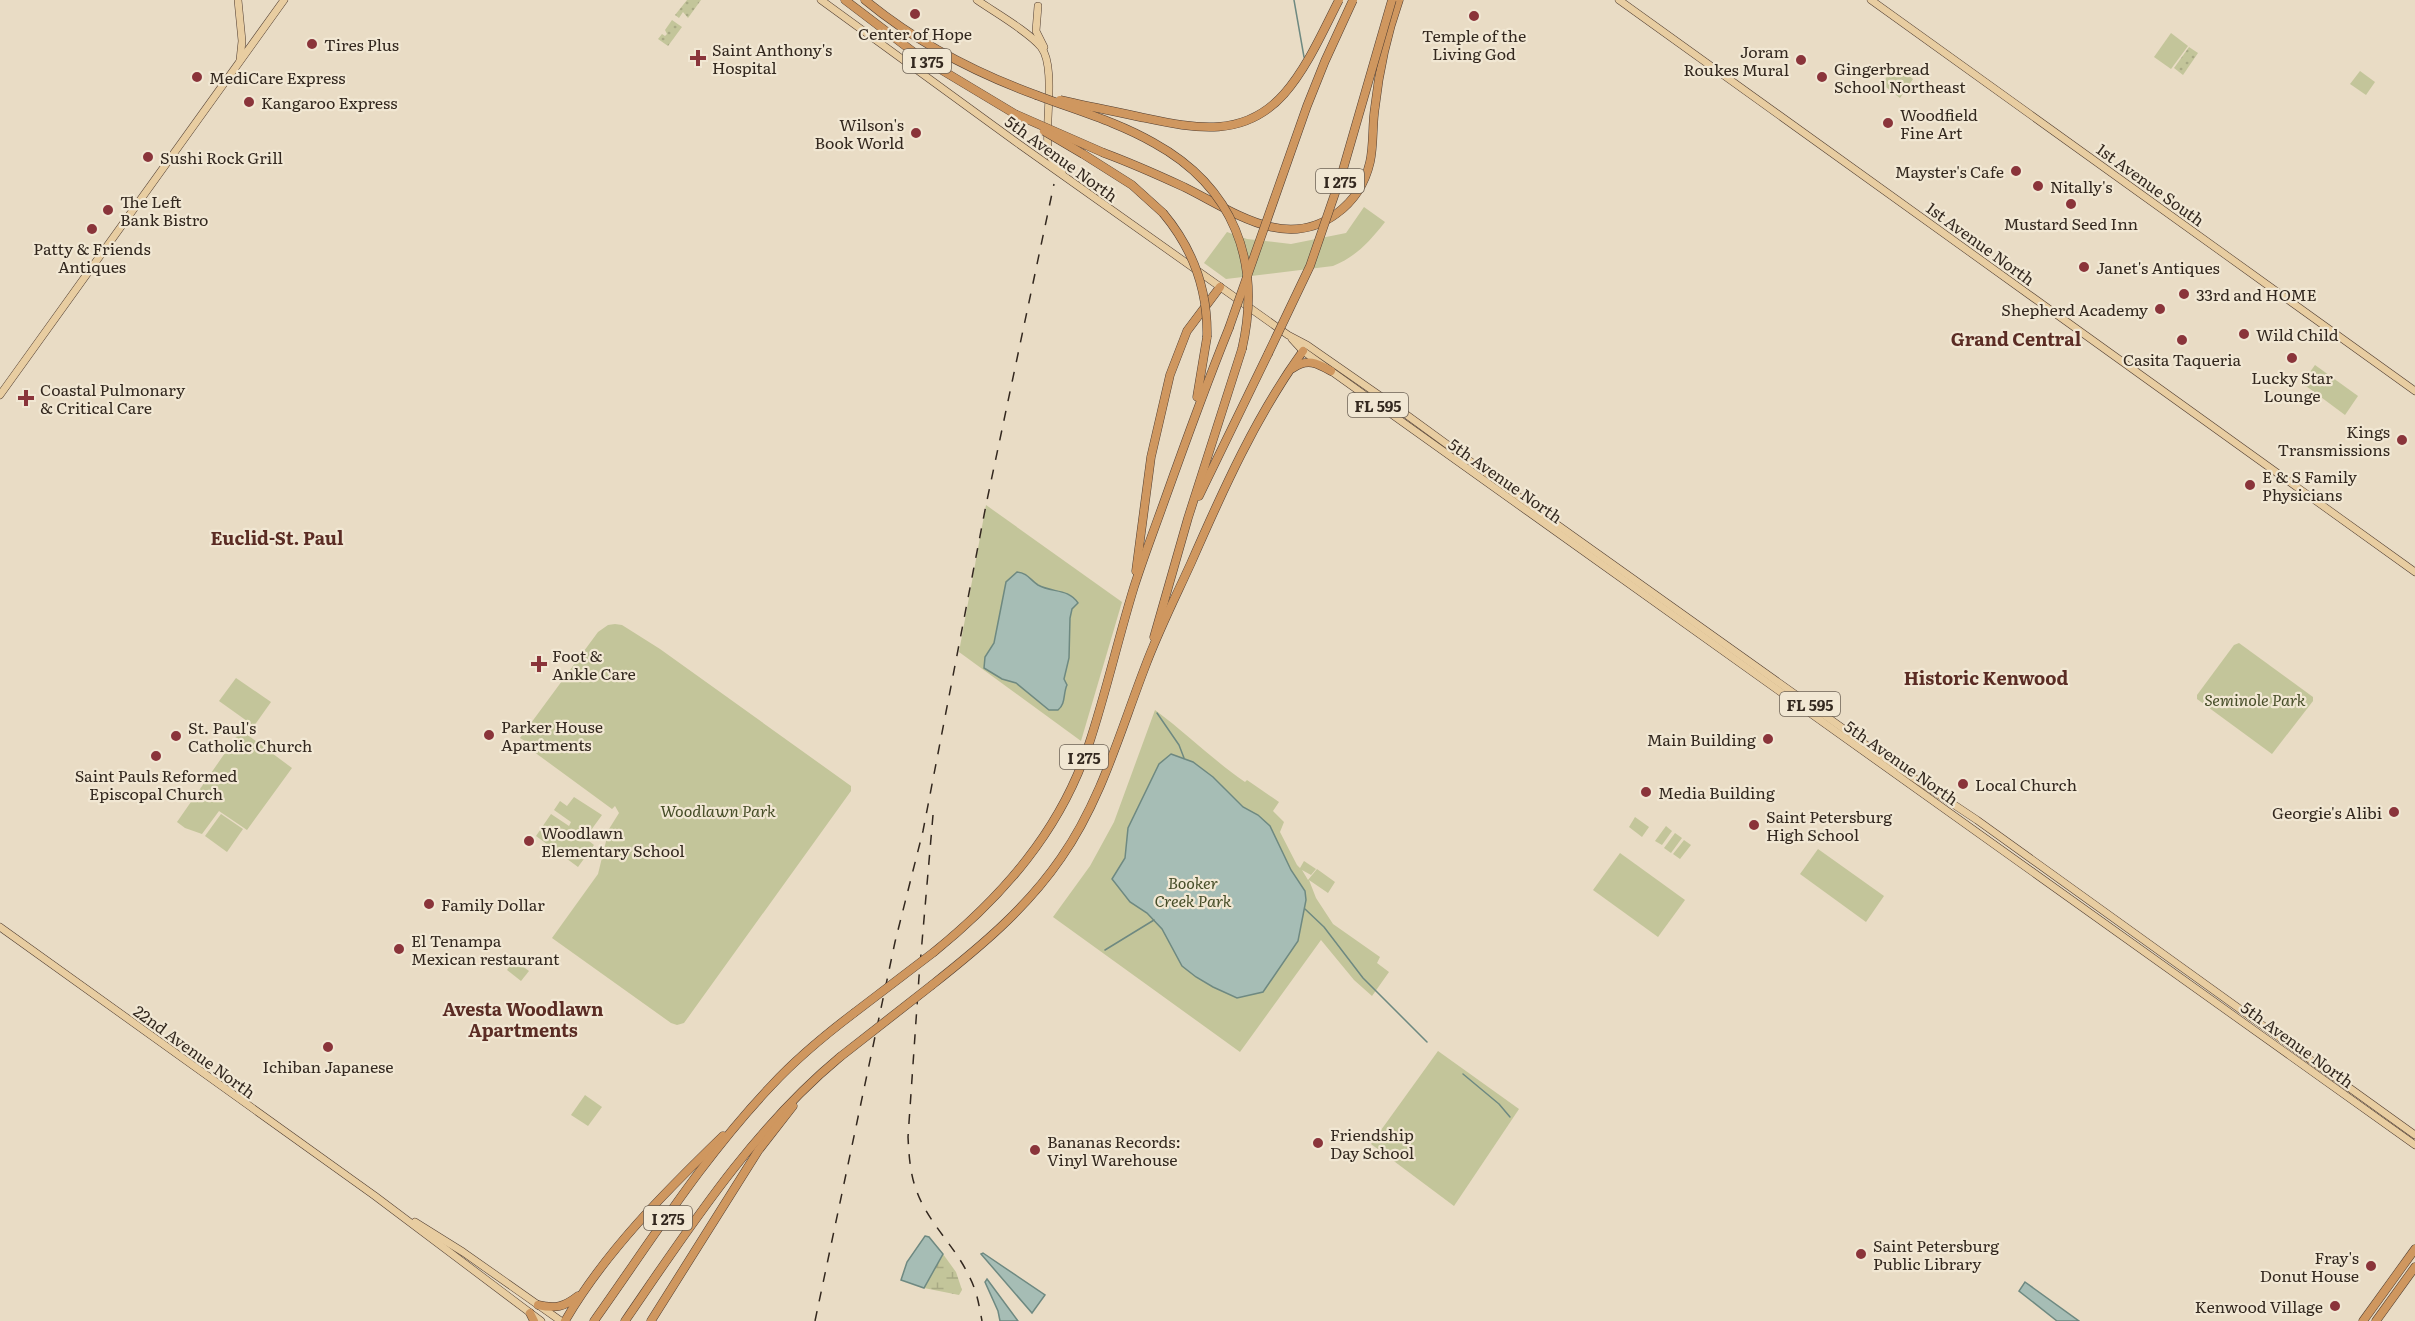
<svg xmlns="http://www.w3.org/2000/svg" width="2415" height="1321" font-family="Literata,serif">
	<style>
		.green { fill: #c3c59a }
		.wetland { fill: url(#wetland-marsh) }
		.garden { fill: url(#garden-dots) }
		.water { fill: #a6bdb5; stroke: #6e8981; stroke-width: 1.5 }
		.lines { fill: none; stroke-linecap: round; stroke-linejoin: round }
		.stream { stroke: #6e8981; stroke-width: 1.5 }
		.major-casing { stroke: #503d31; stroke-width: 8 }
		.highway-casing { stroke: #503d31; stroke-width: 9 }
		.major { stroke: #e8cda1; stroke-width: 7 }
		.highway { stroke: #cf975f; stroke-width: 8 }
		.rail { stroke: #33281f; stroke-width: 1.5; stroke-dasharray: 10 10; stroke-linecap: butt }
		.highway-bridge-casing { stroke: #503d31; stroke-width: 9; stroke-linecap: butt }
		.highway-bridge { stroke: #cf975f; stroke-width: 8 }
		.poi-dot { fill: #8a343a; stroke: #f1e7d3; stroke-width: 2 }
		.labels { text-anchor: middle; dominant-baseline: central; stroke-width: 4.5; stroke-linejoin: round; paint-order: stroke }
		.shield { fill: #f1e7d3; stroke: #6c6155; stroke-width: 1.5 }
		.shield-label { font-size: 15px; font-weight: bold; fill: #33281f }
		.poi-label { font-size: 16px; fill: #33281f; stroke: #f1e7d3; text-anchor: start }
		.street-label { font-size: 16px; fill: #33281f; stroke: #f1e7d3 }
		.park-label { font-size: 16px; font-style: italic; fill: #464d28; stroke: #f1e7d3 }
		.neighbourhood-label { font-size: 18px; font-weight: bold; fill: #5b2c24; stroke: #f1e7d3 }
	</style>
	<defs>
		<pattern id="wetland-marsh" width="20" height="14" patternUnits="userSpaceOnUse" patternTransform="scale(1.5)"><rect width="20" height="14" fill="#c3c59a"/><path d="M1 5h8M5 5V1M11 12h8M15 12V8" fill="none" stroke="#a8a984"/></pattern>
		<pattern id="garden-dots" width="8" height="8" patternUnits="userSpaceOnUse" patternTransform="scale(1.5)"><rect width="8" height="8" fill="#c3c59a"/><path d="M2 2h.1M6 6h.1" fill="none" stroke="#a8a984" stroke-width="1.8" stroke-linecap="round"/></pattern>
	</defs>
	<rect width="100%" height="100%" fill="#e9dcc5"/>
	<g class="green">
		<polygon points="2171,33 2188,46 2171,69 2154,57"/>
		<polygon points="1895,65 1913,79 1900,98 1882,84"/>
		<polygon points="2360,71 2375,82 2366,95 2350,84"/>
		<path d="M1364,207L1385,222C1369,242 1357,256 1333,266L1226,279L1204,263L1227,232L1247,239L1291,244L1346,233Z"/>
		<polygon points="2315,365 2358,396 2345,415 2302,383"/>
		<polygon points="986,505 1122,602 1081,741 959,652"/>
		<polygon points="615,624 622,625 660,649 851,786 851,791 684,1023 677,1025 671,1023 552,938 598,874 609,829 619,813 615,806 612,809 526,746 525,741 520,738 598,632 608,625"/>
		<polygon points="2239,643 2313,697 2313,701 2272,754 2197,699 2197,695 2234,645"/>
		<polygon points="236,678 271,702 254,726 219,701"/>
		<path d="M1155,710C1186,733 1213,760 1245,782L1247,780L1279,802L1273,811L1284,822L1280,832L1297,865L1300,868L1304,861L1316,869L1311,875L1302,870L1308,880L1317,869L1335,882L1328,893L1309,880L1316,898L1333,924L1380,957L1377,963L1389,972L1372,996L1354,980L1321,940L1240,1052L1053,917L1090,866L1114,822Z"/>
		<polygon points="241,730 292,768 247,830 219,811 202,834 185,828 177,822"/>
		<polygon points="574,797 602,815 586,837 574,829 594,845 578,867 536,836 551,814 569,826 571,822 554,810 560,801 567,806"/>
		<polygon points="221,814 243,829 227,852 205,836"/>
		<polygon points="1635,817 1649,827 1642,837 1629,827"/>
		<polygon points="1666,826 1672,831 1662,845 1655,841"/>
		<polygon points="1675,833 1682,838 1671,853 1664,848"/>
		<polygon points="1684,840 1691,845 1680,859 1673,854"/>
		<polygon points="1818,849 1884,896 1866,922 1800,874"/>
		<polygon points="1620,853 1685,900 1658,937 1593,890"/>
		<polygon points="514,960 529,971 521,981 507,970"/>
		<polygon points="1438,1051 1519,1109 1454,1206 1371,1144"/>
		<polygon points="585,1095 602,1107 588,1126 571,1115"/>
	</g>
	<polygon class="wetland" points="943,1254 956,1272 962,1290 959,1295 924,1288"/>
	<g class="garden">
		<polygon points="687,0 701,0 688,18 683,12 679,18 675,15"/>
		<polygon points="672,20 682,27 668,46 658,39 662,34 665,36 667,34 665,30"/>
		<polygon points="2189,47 2198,53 2183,75 2174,68"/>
	</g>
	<g class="water">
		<path d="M1017,572C1028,573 1030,580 1038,585C1052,593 1068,588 1078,603L1072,609L1070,618L1069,658L1064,679L1067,685C1063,693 1066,704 1058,710H1049L1016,683L1002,679L984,668L985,657L994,643L1006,582Z"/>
		<polygon points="1171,754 1193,762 1213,777 1243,807 1258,815 1270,826 1291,870 1305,891 1306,900 1298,941 1263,992 1237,998 1213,987 1196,977 1182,966 1162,929 1147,913 1130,902 1112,879 1125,858 1128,828 1159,764"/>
		<polygon points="925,1236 929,1237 943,1254 924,1288 901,1280 907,1262"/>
		<polygon points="983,1253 1045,1295 1032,1313 981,1254"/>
		<polygon points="987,1279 1018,1321 1000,1321 998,1311 985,1282"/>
		<polygon points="2025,1282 2079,1321 2057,1321 2019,1291"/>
	</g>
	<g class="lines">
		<g class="stream">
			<polyline points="1294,0 1304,57"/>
			<polyline points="1157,713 1179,745 1184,758"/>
			<polyline points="1305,909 1324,927 1363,978 1427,1042"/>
			<polyline points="1105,950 1154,920"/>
			<polyline points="1463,1074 1499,1104 1510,1117"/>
		</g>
		<g class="major-casing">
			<g id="major">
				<polyline points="238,0 242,41 240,60"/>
				<polyline points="821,0 1016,142 1288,335 1307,345 1389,402 1559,526 1893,764 1977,820 2415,1135"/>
				<path d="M977,0C994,12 1028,31 1041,47C1056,66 1045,122 1048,148L1051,158L1062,172"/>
				<polyline points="1619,0 2415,572"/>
				<polyline points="1871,0 2415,391"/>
				<polyline points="1038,6 1036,31 1044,47"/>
				<polyline points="1292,339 1303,351 2415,1145"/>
				<polyline points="0,395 284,0"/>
				<polyline points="0,927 375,1196 541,1321"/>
				<polyline points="415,1222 463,1252 561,1321"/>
			</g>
		</g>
		<g class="highway-casing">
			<g id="highway">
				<polyline points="845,0 920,57 1015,114"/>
				<path d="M865,0C917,43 973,72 1036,95"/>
				<path d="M1104,153C1131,163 1158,175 1184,187C1231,210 1285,252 1336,214C1354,201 1365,184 1370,162C1374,144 1372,125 1375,107C1379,71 1387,34 1399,0"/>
				<polyline points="1083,154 1132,185 1163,213"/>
				<path d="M1293,368C1307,358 1317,363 1331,371"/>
				<polyline points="1197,397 1207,337"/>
				<polyline points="1199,496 1268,354"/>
				<polyline points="1136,571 1151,457 1170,375 1187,331 1220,287"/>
				<polyline points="1154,637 1188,518 1242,349"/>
				<path d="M934,952C1003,896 1061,830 1089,744C1106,693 1118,639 1134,587C1143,559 1154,530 1164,502C1185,443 1206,385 1229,328"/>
				<path d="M932,985C980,947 1026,909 1061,858C1101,801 1120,732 1145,667C1158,632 1175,598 1191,563C1223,490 1256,416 1303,351"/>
				<path d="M538,1305C555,1309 564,1307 578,1296"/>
				<polyline points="530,1313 534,1321"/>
				<path d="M565,1321C605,1252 666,1191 723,1136"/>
				<path d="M594,1321C651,1241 704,1156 772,1085C797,1058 825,1035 854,1013"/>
				<path d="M625,1321C689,1228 752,1130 840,1057"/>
				<polyline points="651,1321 758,1151 793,1106"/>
				<polyline points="2363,1321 2415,1249"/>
				<polyline points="2376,1321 2415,1267"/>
			</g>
		</g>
		<use href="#major" class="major"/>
		<use href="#highway" class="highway"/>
		<g class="rail">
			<path d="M933,815L919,977L908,1137C909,1156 910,1174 917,1192C929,1224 955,1246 969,1276C977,1291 979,1305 982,1321"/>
			<polyline points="815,1321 895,942 923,831 986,505 1054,184"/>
		</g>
		<g class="highway-bridge-casing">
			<g id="highway-bridge">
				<path d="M1036,95C1075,110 1118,122 1154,143C1234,187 1262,262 1242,349"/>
				<path d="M1060,100C1086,106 1113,111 1140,117C1193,128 1243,140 1284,94C1307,68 1323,31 1339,0"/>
				<polyline points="1015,114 1104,153"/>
				<polyline points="1044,131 1083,154"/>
				<path d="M1163,213C1194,250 1208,290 1207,337"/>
				<polyline points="1229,328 1307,106 1325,61 1353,0"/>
				<polyline points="1268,354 1310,266 1342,173 1392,0"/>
				<polyline points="854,1013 934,952"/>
				<polyline points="840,1057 932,985"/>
			</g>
		</g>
		<use href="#highway-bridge" class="highway-bridge"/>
	</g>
	<g class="poi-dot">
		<circle cx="915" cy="14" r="6"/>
		<circle cx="1474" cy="16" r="6"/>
		<circle cx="312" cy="44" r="6"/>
		<path d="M695 49h6v6h6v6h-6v6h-6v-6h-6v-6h6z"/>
		<circle cx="1801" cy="60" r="6"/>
		<circle cx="197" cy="77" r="6"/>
		<circle cx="1822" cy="77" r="6"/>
		<circle cx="249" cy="102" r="6"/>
		<circle cx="1888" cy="123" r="6"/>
		<circle cx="916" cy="133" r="6"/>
		<circle cx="148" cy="157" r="6"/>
		<circle cx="2016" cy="171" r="6"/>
		<circle cx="2038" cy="186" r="6"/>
		<circle cx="2071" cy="204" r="6"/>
		<circle cx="108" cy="210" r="6"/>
		<circle cx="92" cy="229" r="6"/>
		<circle cx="2084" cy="267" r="6"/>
		<circle cx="2184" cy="294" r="6"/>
		<circle cx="2160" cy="309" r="6"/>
		<circle cx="2244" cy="334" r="6"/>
		<circle cx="2182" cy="340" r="6"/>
		<circle cx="2292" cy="358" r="6"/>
		<path d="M23 389h6v6h6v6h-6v6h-6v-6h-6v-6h6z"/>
		<circle cx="2402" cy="440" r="6"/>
		<circle cx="2250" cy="485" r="6"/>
		<path d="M536 655h6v6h6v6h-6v6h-6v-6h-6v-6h6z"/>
		<circle cx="489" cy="735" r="6"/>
		<circle cx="176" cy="736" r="6"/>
		<circle cx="1768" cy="739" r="6"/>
		<circle cx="156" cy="756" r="6"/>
		<circle cx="1963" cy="784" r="6"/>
		<circle cx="1646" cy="792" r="6"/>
		<circle cx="2394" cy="812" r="6"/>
		<circle cx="1754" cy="825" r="6"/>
		<circle cx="529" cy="841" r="6"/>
		<circle cx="429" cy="904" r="6"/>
		<circle cx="399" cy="949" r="6"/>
		<circle cx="328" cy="1047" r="6"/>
		<circle cx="1318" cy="1143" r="6"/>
		<circle cx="1035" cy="1150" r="6"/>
		<circle cx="1861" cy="1254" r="6"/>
		<circle cx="2371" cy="1266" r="6"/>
		<circle cx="2335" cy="1306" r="6"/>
	</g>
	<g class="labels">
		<g class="shield">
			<rect x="903" y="49" width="48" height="24" rx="4.5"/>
			<rect x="1316" y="169" width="48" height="24" rx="4.5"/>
			<rect x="1348" y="393" width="60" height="24" rx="4.5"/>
			<rect x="1780" y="692" width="60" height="24" rx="4.5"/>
			<rect x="1060" y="745" width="48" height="24" rx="4.5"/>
			<rect x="644" y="1206" width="48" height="24" rx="4.5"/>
		</g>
		<g class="shield-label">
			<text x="927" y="61">I 375</text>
			<text x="1340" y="181">I 275</text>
			<text x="1378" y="405">FL 595</text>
			<text x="1810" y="704">FL 595</text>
			<text x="1084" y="757">I 275</text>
			<text x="668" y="1218">I 275</text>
		</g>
		<g class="poi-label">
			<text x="915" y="33" text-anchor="middle">Center of Hope</text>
			<text x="1474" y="35" text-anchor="middle">Temple of the<tspan x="1474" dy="18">Living God</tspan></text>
			<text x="324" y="44">Tires Plus</text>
			<text x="712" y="49">Saint Anthony's<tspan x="712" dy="18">Hospital</tspan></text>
			<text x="1789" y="51" text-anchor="end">Joram<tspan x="1789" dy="18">Roukes Mural</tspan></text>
			<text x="1834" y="68">Gingerbread<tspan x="1834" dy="18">School Northeast</tspan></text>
			<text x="209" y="77">MediCare Express</text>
			<text x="261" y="102">Kangaroo Express</text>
			<text x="1900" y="114">Woodfield<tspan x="1900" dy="18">Fine Art</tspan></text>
			<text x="904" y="124" text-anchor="end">Wilson's<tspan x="904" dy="18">Book World</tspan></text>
			<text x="160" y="157">Sushi Rock Grill</text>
			<text x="2004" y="171" text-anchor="end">Mayster's Cafe</text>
			<text x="2050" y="186">Nitally's</text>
			<text x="120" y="201">The Left<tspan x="120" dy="18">Bank Bistro</tspan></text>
			<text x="2071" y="223" text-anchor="middle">Mustard Seed Inn</text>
			<text x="92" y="248" text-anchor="middle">Patty &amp; Friends<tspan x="92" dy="18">Antiques</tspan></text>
			<text x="2096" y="267">Janet's Antiques</text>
			<text x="2196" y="294">33rd and HOME</text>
			<text x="2148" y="309" text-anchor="end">Shepherd Academy</text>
			<text x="2256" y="334">Wild Child</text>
			<text x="2182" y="359" text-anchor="middle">Casita Taqueria</text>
			<text x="2292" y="377" text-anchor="middle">Lucky Star<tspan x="2292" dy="18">Lounge</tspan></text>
			<text x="40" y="389">Coastal Pulmonary<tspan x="40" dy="18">&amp; Critical Care</tspan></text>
			<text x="2390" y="431" text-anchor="end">Kings<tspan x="2390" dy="18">Transmissions</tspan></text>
			<text x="2262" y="476">E &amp; S Family<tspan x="2262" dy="18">Physicians</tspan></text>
			<text x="552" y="655">Foot &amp;<tspan x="552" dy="18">Ankle Care</tspan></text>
			<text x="501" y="726">Parker House<tspan x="501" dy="18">Apartments</tspan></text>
			<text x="188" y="727">St. Paul's<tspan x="188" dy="18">Catholic Church</tspan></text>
			<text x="1756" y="739" text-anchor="end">Main Building</text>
			<text x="156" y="775" text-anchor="middle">Saint Pauls Reformed<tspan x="156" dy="18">Episcopal Church</tspan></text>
			<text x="1975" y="784">Local Church</text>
			<text x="1658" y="792">Media Building</text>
			<text x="2382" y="812" text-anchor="end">Georgie's Alibi</text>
			<text x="1766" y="816">Saint Petersburg<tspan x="1766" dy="18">High School</tspan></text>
			<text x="541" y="832">Woodlawn<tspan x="541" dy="18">Elementary School</tspan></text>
			<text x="441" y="904">Family Dollar</text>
			<text x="411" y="940">El Tenampa<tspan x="411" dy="18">Mexican restaurant</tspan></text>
			<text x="328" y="1066" text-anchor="middle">Ichiban Japanese</text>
			<text x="1330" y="1134">Friendship<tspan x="1330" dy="18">Day School</tspan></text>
			<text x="1047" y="1141">Bananas Records:<tspan x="1047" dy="18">Vinyl Warehouse</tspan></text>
			<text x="1873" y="1245">Saint Petersburg<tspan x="1873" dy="18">Public Library</tspan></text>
			<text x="2359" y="1257" text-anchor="end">Fray's<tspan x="2359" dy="18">Donut House</tspan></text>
			<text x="2323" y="1306" text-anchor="end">Kenwood Village</text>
		</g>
		<g class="street-label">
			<text transform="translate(1062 158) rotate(36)">5th Avenue North</text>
			<text transform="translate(2151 184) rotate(36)">1st Avenue South</text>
			<text transform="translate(1981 243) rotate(36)">1st Avenue North</text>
			<text transform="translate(1506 480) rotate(35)">5th Avenue North</text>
			<text transform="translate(1902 762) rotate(35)">5th Avenue North</text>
			<text transform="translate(2298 1044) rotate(36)">5th Avenue North</text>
			<text transform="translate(195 1051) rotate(36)">22nd Avenue North</text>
		</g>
		<g class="park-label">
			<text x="2255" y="699">Seminole Park</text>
			<text x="718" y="810">Woodlawn Park</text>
			<text x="1193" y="882">Booker<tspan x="1193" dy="18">Creek Park</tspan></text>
		</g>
		<g class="neighbourhood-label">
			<text x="2016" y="338">Grand Central</text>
			<text x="277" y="537">Euclid-St. Paul</text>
			<text x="1986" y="677">Historic Kenwood</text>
			<text x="523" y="1008">Avesta Woodlawn<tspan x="523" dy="21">Apartments</tspan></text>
		</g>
	</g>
</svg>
